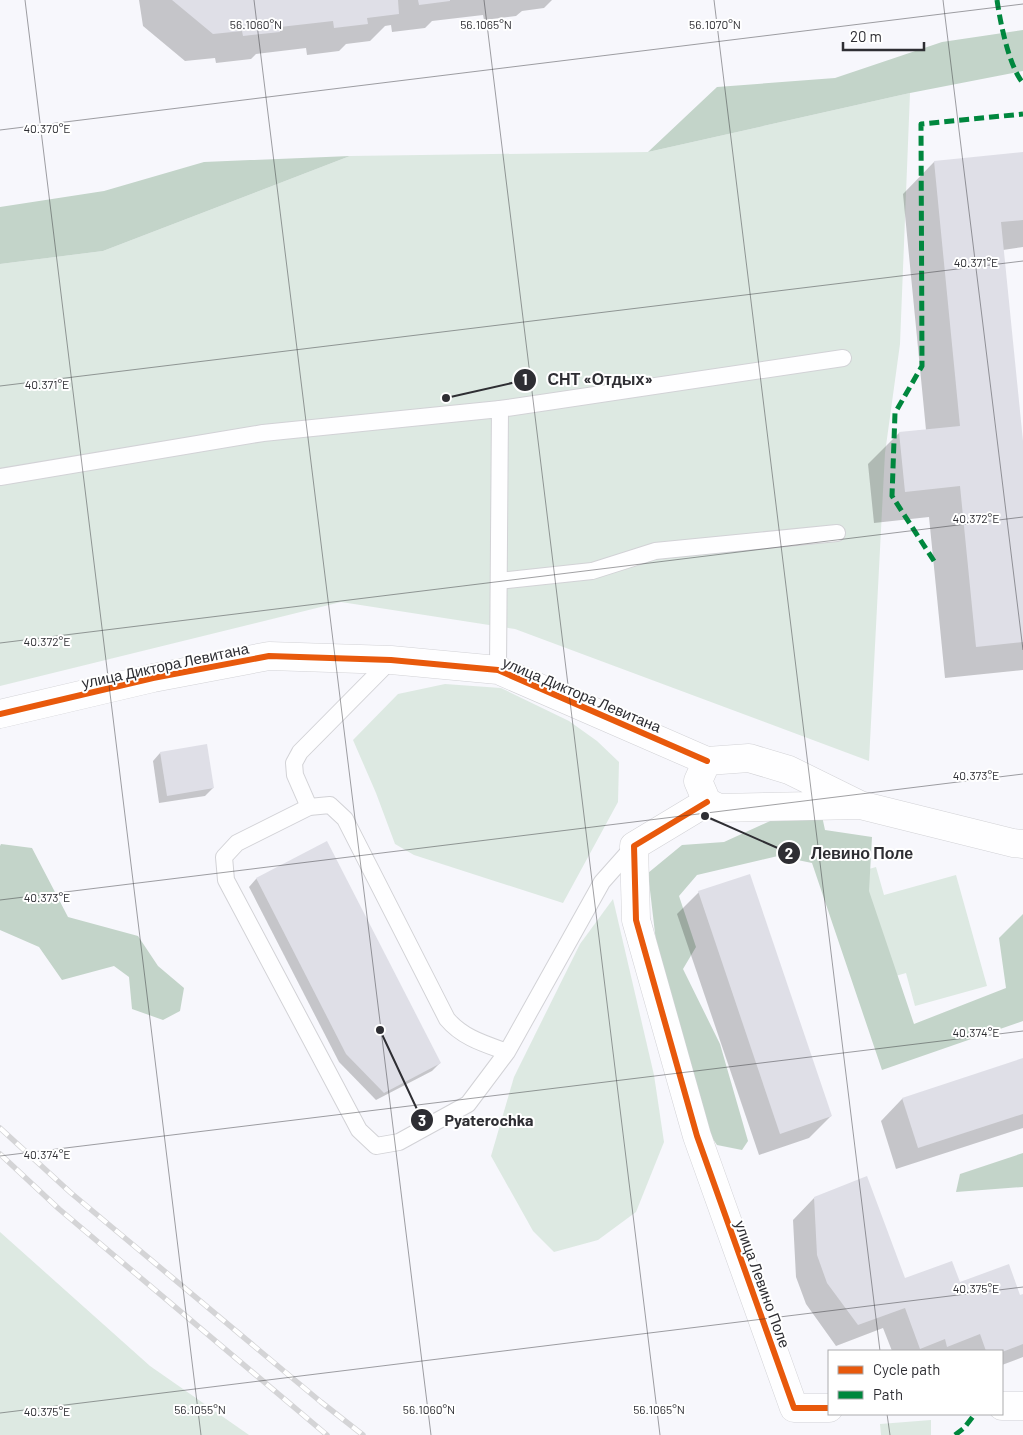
<svg xmlns="http://www.w3.org/2000/svg" width="1023" height="1435" font-family="Barlow,sans-serif">
	<style>
		.green { fill: #dde9e2 }
		.forest { fill: #c3d4c9 }
		.shadow { fill: #0003 }
		.building { fill: #dfdfe7 }
		.lines { fill: none; stroke-linecap: round; stroke-linejoin: round }
		.service-casing { stroke: #d2d2d6; stroke-width: 18 }
		.minor-casing { stroke: #d2d2d6; stroke-width: 29 }
		.tertiary-casing { stroke: #d2d2d6; stroke-width: 29 }
		.service { stroke: #fefeff; stroke-width: 16 }
		.minor { stroke: #fefeff; stroke-width: 28 }
		.tertiary { stroke: #fefeff; stroke-width: 28 }
		.rail-casing { stroke: #d4d4d6; stroke-width: 5.5 }
		.rail { stroke: #fff; stroke-width: 4; stroke-dasharray: 11; stroke-linecap: butt }
		.quiet { stroke: #00873e; stroke-width: 5; stroke-dasharray: 10 5; stroke-linecap: butt }
		.cycleway-casing { stroke: #fff; stroke-width: 9 }
		.cycleway { stroke: #e8590c; stroke-width: 6 }
		.ticks { fill: none; stroke: #2e2e33; stroke-width: 1; stroke-opacity: 0.45 }
		.labels { text-anchor: middle; dominant-baseline: central; stroke-width: 4; stroke-linejoin: round; paint-order: stroke }
		.street-label { font-size: 15px; fill: #2e2e33; stroke: #fff }
		.ticks-label { font-size: 12px; text-anchor: middle; fill: #2e2e33; stroke: #fff; stroke-width: 4; stroke-linejoin: round; paint-order: stroke }
		.leader { fill: none; stroke: #2e2e33; stroke-width: 2 }
		.callout-dot { fill: #2e2e33; stroke: #fff; stroke-width: 2 }
		.mark-label { font-size: 15px; text-anchor: middle; font-weight: bold; fill: #fff }
		.callout-label { font-size: 16px; text-anchor: middle; font-weight: bold; fill: #2e2e33; stroke: #fff; stroke-width: 4; stroke-linejoin: round; paint-order: stroke }
	</style>
	<rect width="100%" height="100%" fill="#f7f7fc"/>
	<g class="green">
		<polygon points="910,93 900,344 885,453 869,761 515,629 341,602 0,686 0,264 103,251 350,156 648,152"/>
		<polygon points="445,684 501,688 569,721 597,741 619,762 618,802 563,903 414,855 395,844 376,793 353,740 398,694"/>
		<polygon points="876,867 884,895 956,875 987,986 915,1006 906,973 864,985 834,879"/>
		<polygon points="613,899 654,1075 664,1142 636,1212 598,1240 554,1252 533,1231 491,1156 514,1077 580,944"/>
		<polygon points="0,1232 150,1366 249,1435 0,1435"/>
		<polygon points="931,1420 931,1435 881,1435 880,1424"/>
	</g>
	<g class="forest">
		<polygon points="1023,30 1023,71 910,93 648,152 717,87 835,78 942,42"/>
		<polygon points="350,156 103,251 0,264 0,207 104,191 204,162"/>
		<polygon points="794,810 822,816 825,830 872,837 869,891 914,1024 1006,988 999,938 1023,914 1023,1021 882,1070 812,863 778,856 697,875 679,896 696,947 683,969 720,1044 748,1141 742,1150 717,1145 703,1124 660,976 648,873 682,845 724,842"/>
		<polygon points="1,844 32,848 68,917 138,936 158,966 184,988 180,1011 163,1020 132,1009 129,977 114,966 62,980 39,947 0,930 0,846"/>
		<polygon points="1023,1153 1023,1187 956,1192 960,1174"/>
	</g>
	<g class="shadow">
		<polygon points="139,0 552,0 544,8 522,11 516,16 484,20 483,15 432,21 425,28 392,32 391,25 385,26 370,41 346,44 339,51 307,55 306,48 256,54 251,59 216,63 215,58 185,61 143,26"/>
		<polygon points="1023,153 1023,247 1003,250 1023,452 1023,670 945,678 929,517 874,523 868,464 899,433 926,430 903,194 934,162"/>
		<polygon points="160,753 213,788 205,796 159,803 153,761"/>
		<polygon points="326,843 440,1063 432,1071 376,1100 339,1062 249,887 256,879"/>
		<polygon points="699,892 831,1116 809,1138 759,1155 677,914"/>
		<polygon points="1023,1060 1023,1128 896,1169 881,1121 902,1099"/>
		<polygon points="814,1198 904,1280 959,1284 1019,1296 1023,1295 1023,1357 1002,1365 1002,1351 892,1351 883,1328 836,1346 806,1304 796,1277 793,1220"/>
	</g>
	<g class="building">
		<polygon points="172,0 398,0 399,14 367,18 368,24 334,28 333,21 280,27 280,32 243,36 242,31 213,34"/>
		<polygon points="418,0 450,0 450,1 419,5"/>
		<polygon points="1023,152 1023,220 1001,222 1023,441 1023,642 976,647 960,486 905,492 899,432 960,426 934,161"/>
		<polygon points="207,744 214,788 167,796 160,752"/>
		<polygon points="327,841 441,1063 384,1093 346,1054 256,878"/>
		<polygon points="750,874 832,1116 780,1134 698,891"/>
		<polygon points="1023,1058 1023,1114 918,1148 902,1098"/>
		<polygon points="867,1176 905,1278 952,1261 960,1282 1009,1264 1020,1295 1023,1294 1023,1344 1002,1352 986,1351 980,1334 947,1347 945,1339 920,1349 905,1308 858,1325 827,1283 817,1255 814,1197"/>
	</g>
	<g class="lines">
		<g class="service-casing">
			<g id="service">
				<polyline points="500,409 843,358"/>
				<polyline points="0,477 263,433 500,409 498,670"/>
				<polyline points="499,581 592,571 655,551 837,533"/>
				<polyline points="309,807 295,775 294,763 300,752 391,660"/>
				<path d="M507,1052C485,1044 463,1038 447,1019L345,819L330,805L309,807L237,843L224,857L226,880L359,1130L376,1146L399,1142L468,1104L507,1052L602,882L634,846"/>
			</g>
		</g>
		<g class="minor-casing">
			<g id="minor">
				<polyline points="0,714 153,678 269,656 391,660 498,670 707,761"/>
				<polyline points="707,802 634,846 636,920 697,1136 794,1408 829,1408"/>
				<polyline points="1002,1406 1023,1406"/>
			</g>
		</g>
		<g class="tertiary-casing">
			<polyline id="tertiary" points="860,805 719,808 707,802 698,781 707,761 749,758 789,770 860,805 1013,843 1023,844"/>
		</g>
		<use href="#service" class="service"/>
		<use href="#minor" class="minor"/>
		<use href="#tertiary" class="tertiary"/>
		<g class="rail-casing">
			<g id="rail">
				<polyline points="0,1128 71,1193 321,1402 363,1435"/>
				<polyline points="0,1154 59,1209 327,1435"/>
			</g>
		</g>
		<use href="#rail" class="rail"/>
		<g class="quiet">
			<path d="M997,0C1000,21 1009,67 1023,83"/>
			<polyline points="934,561 892,496 895,413 922,366 921,124 1023,114"/>
			<polyline points="955,1435 964,1428 975,1414"/>
		</g>
		<g class="cycleway-casing">
			<g id="cycleway">
				<polyline points="0,714 153,678 269,656 391,660 498,670 707,761"/>
				<polyline points="707,802 634,846 636,920 697,1136 794,1408 829,1408"/>
			</g>
		</g>
		<use href="#cycleway" class="cycleway"/>
	</g>
	<path class="ticks" d="M25,0L201,1435M254,0L431,1435M484,0L660,1435M714,0L880,1351M943,0L1023,650M0,130L1023,4M0,386L1023,261M0,643L1023,517M0,900L1023,774M0,1156L1023,1031M0,1413L1023,1287M887,1414L890,1435"/>
	<g class="labels">
		<g class="street-label">
			<text transform="translate(165 665) rotate(-12)">улица Диктора Левитана</text>
			<text transform="translate(582 694) rotate(23)">улица Диктора Левитана</text>
			<text transform="translate(763 1284) rotate(70)">улица Левино Поле</text>
		</g>
	</g>
	<g class="ticks-label">
		<text x="256" y="29">56.1060°N</text>
		<text x="486" y="29">56.1065°N</text>
		<text x="715" y="29">56.1070°N</text>
		<text x="47" y="133">40.370°E</text>
		<text x="976" y="267">40.371°E</text>
		<text x="47" y="389">40.371°E</text>
		<text x="976" y="523">40.372°E</text>
		<text x="47" y="646">40.372°E</text>
		<text x="976" y="780">40.373°E</text>
		<text x="47" y="902">40.373°E</text>
		<text x="976" y="1037">40.374°E</text>
		<text x="47" y="1159">40.374°E</text>
		<text x="976" y="1293">40.375°E</text>
		<text x="200" y="1414">56.1055°N</text>
		<text x="429" y="1414">56.1060°N</text>
		<text x="659" y="1414">56.1065°N</text>
		<text x="47" y="1416">40.375°E</text>
	</g>
	<path class="leader" d="M446 398L525 380M705 816L789 853M380 1030L422 1120"/>
	<g class="callout-dot">
		<circle cx="446" cy="398" r="5"/>
		<circle cx="705" cy="816" r="5"/>
		<circle cx="380" cy="1030" r="5"/>
		<circle cx="525" cy="380" r="12"/>
		<circle cx="789" cy="853" r="12"/>
		<circle cx="422" cy="1120" r="12"/>
	</g>
	<g class="mark-label">
		<text x="525" y="385">1</text>
		<text x="789" y="859">2</text>
		<text x="422" y="1126">3</text>
	</g>
	<g class="callout-label">
		<text x="600" y="385">СНТ «Отдых»</text>
		<text x="862" y="859">Левино Поле</text>
		<text x="489" y="1126">Pyaterochka</text>
	</g>
	<rect x="828" y="1350" width="175" height="65" fill="#ffffff" stroke="#ababad"/>
	<rect x="838" y="1366" width="25" height="8" fill="#e8590c" stroke="#ababad"/>
	<text x="873" y="1375" font-size="15" fill="#2e2e33">Cycle path</text>
	<rect x="838" y="1391" width="25" height="8" fill="#00873e" stroke="#ababad"/>
	<text x="873" y="1400" font-size="15" fill="#2e2e33">Path</text>
	<path d="M843 42v8h81v-8" fill="none" stroke="#2e2e33" stroke-width="2.5"/>
	<text x="850" y="42" font-size="15" fill="#2e2e33" stroke="#ffffff" stroke-width="4" paint-order="stroke">20 m</text>
</svg>
